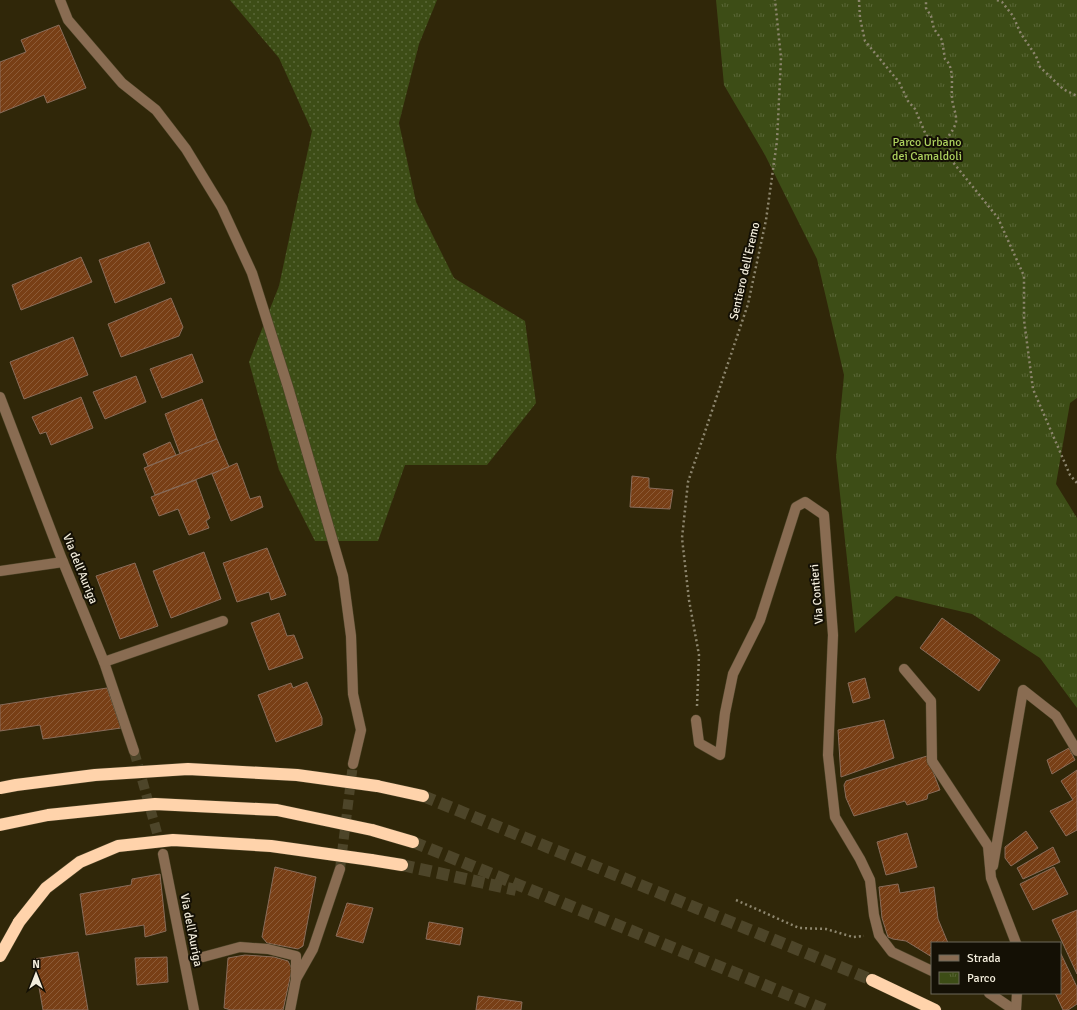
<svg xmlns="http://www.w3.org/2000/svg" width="1077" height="1010" font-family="Signika,sans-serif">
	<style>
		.grass { fill: url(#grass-dots) }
		.park { fill: url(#park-tufts) }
		.building { fill: url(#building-hatch); stroke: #896c5a }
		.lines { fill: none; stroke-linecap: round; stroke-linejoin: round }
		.minor-tunnel { stroke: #4d4529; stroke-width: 10; stroke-dasharray: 10 5; stroke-linecap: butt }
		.highway-tunnel { stroke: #4d4529; stroke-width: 12; stroke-dasharray: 12 6; stroke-linecap: butt }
		.minor-casing { stroke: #4b4327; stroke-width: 11 }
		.highway-casing { stroke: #4b4327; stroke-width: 13 }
		.path { stroke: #8d866e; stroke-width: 2.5; stroke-dasharray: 2 3; stroke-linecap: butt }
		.minor { stroke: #896c52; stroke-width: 10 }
		.highway { stroke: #ffd3ab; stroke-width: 12 }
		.highway-bridge-casing { stroke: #4b4327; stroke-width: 13; stroke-linecap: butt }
		.highway-bridge { stroke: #ffd3ab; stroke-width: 12 }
		.labels { text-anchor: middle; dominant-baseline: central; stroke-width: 4; stroke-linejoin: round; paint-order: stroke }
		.park-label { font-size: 12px; fill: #add15e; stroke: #141005 }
		.street-label { font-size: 12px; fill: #f3eddc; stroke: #141005 }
	</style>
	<defs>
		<pattern id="grass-dots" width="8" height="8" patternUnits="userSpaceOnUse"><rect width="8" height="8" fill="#3d4d16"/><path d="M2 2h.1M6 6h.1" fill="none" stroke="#5a6737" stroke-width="1.8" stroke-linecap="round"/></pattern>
		<pattern id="park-tufts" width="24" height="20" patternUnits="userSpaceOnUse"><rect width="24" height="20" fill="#3d4d16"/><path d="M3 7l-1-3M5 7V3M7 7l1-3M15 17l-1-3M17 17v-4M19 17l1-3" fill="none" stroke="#5a6737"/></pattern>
		<pattern id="building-hatch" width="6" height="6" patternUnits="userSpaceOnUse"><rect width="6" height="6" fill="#783f16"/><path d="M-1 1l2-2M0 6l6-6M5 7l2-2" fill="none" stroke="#8c5b37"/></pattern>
	</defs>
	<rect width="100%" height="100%" fill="#302709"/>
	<polygon class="grass" points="230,0 437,0 419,44 399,123 416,202 454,278 525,321 536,403 487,465 405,465 378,541 315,541 279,470 249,362 279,286 312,131 279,58"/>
	<polygon class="park" points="716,0 1077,0 1077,398 1070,403 1056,484 1077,518 1077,708 1040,658 972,614 896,596 855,633 836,457 844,375 817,259 765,155 724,85"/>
	<g class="building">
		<polygon points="59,25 86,88 47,103 44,95 0,113 0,62 26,52 21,40"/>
		<polygon points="149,242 165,283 115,303 99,260"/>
		<polygon points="81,257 92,282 21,310 12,285"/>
		<polygon points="171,298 183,327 179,336 121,357 108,324"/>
		<polygon points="73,337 88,375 24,399 10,362"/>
		<polygon points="192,354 203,382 162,398 150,369"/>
		<polygon points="136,376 146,402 105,419 93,392"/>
		<polygon points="81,397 93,428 51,445 46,432 40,434 32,417"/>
		<polygon points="202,399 217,439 180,454 165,414"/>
		<polygon points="217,439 229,467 155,495 144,468"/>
		<polygon points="170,442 176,455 148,466 143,454"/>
		<polygon points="237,463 250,499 260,496 263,507 231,521 212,474"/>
		<polygon points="632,476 649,478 649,488 673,490 670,509 630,507"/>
		<polygon points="196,480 210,518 206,521 209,528 189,535 178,509 159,516 151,497"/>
		<polygon points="267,548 286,595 271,600 269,592 237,602 223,563"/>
		<polygon points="204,552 221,599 171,618 153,571"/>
		<polygon points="135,563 158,626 120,639 96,576"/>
		<polygon points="279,613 287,636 294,635 303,658 269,670 251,623"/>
		<polygon points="942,618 1000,660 979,691 920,648"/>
		<polygon points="865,678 870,698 853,703 848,683"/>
		<polygon points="307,682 322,718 322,725 276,742 258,695 291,683 293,688"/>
		<polygon points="107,688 121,728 43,739 40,725 0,731 0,705"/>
		<polygon points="884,720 894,758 841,777 838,730"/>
		<polygon points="1069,748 1075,760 1052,774 1047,760"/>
		<polygon points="927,756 940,790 928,794 927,799 907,805 905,801 854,816 846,798 844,785 846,781"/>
		<polygon points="1077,770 1077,830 1066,836 1050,811 1073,800 1061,781"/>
		<polygon points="1026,831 1038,848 1011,866 1005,858 1005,847"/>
		<polygon points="907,833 917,867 886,875 877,842"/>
		<polygon points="1053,847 1060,862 1023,879 1017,868"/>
		<polygon points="275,867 316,877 303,946 298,949 267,943 262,937"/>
		<polygon points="1054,867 1068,894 1033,910 1020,884"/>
		<polygon points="160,874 166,931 145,937 144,925 86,935 80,894 131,885 132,879"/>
		<polygon points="898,884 900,893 934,887 938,919 948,943 932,943 932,957 906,941 893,939 888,937 882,918 879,887"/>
		<polygon points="347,903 373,908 363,943 336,936"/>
		<polygon points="1077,910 1077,974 1052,920"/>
		<polygon points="429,922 463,928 460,945 426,939"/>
		<polygon points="78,952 88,1010 43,1010 34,959"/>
		<polygon points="1060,952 1077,987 1077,1004 1068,1010 1063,1010 1055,993 1060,993"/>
		<polygon points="245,955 274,957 288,961 292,969 283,1010 231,1010 224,1008 228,958"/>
		<polygon points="167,957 168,982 137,985 135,958"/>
		<polygon points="478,996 522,1002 521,1010 476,1010"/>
	</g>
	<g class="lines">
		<g class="minor-tunnel">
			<polyline points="134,751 163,854"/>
			<polyline points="340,869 353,764"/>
		</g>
		<g class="highway-tunnel">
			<polyline points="423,796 872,980"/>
			<polyline points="413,842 826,1010"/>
			<polyline points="402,865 516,890"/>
		</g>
		<g class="minor-casing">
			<g id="minor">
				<polyline points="60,0 68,20 122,83 156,110 186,149 222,208 252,273 288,387 343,576 351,636 353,694 361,730 353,764"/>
				<polyline points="0,397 61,557 104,662 134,751"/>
				<polyline points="0,571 63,562"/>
				<polyline points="104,662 223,621"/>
				<polyline points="904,669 931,701 932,761 988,846 991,878 1016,943"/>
				<polyline points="696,720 699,743 720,755 725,713 733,674 760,620 796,507 805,502 824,515 833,635 828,755 835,817 860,859 870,880 874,915 879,935 892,952 932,971"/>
				<polyline points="163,854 194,1010"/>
				<polyline points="993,866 1023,690 1056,716 1077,751"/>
				<polyline points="203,957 240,947 268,949 296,956 296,979"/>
				<polyline points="989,993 1014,1010"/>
				<polyline points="290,1010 296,979 313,949 340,869"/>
				<polyline points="1016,1010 1017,993"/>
			</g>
		</g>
		<g class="highway-casing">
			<g id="highway">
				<polyline points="377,786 423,796"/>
				<polyline points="372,830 413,842"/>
				<polyline points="371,860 402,865"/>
				<polyline points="0,956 19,922"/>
				<polyline points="872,980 935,1010"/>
			</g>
		</g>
		<g class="path">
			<path d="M859,0L860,18L865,41L899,82L908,101L915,109L926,135L932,141L940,145C947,139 954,130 956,122C957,114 952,105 952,97C951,85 955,68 945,59L942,40L934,29L931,16L926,8V0"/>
			<polyline points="997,0 1002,2 1013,16 1021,34 1036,56 1040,67 1063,89 1077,96"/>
			<polyline points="947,139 952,161 998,218 1024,276 1024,320 1033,389 1070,475 1077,483"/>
			<polyline points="697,706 699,655 689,600 682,538 688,482 748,304 766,220 777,141 781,58 775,0"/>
			<polyline points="736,900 799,928 826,929 853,937 864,936"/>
		</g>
		<use href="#minor" class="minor"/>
		<use href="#highway" class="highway"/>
		<g class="highway-bridge-casing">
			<g id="highway-bridge">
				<polyline points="0,788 16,785 95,775 188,769 297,775 377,786"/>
				<polyline points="0,825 48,815 155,804 277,810 372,830"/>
				<polyline points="19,922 46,888 80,862 118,846 173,840 271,846 371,860"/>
			</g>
		</g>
		<use href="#highway-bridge" class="highway-bridge"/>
	</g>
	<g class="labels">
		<g class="park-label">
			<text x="927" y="142">Parco Urbano<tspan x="927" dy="14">dei Camaldoli</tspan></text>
		</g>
		<g class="street-label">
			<text transform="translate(745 271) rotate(-77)">Sentiero dell'Eremo</text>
			<text transform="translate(80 569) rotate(68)">Via dell'Auriga</text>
			<text transform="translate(817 594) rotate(-95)">Via Contieri</text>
			<text transform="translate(191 930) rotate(79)">Via dell'Auriga</text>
		</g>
	</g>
	<rect x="931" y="942" width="130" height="52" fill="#141005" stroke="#6d685b"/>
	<rect x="939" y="955" width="20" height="6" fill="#896c52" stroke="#6d685b"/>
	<text x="967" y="962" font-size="12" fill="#f3eddc">Strada</text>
	<rect x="939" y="972" width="20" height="12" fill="url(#park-tufts)" stroke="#6d685b"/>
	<text x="967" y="982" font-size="12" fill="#f3eddc">Parco</text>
	<g transform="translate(36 974)" stroke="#141005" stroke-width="3" paint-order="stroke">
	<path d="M0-3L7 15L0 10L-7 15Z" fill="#f3eddc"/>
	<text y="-6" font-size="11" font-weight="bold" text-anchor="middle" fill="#f3eddc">N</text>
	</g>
</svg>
